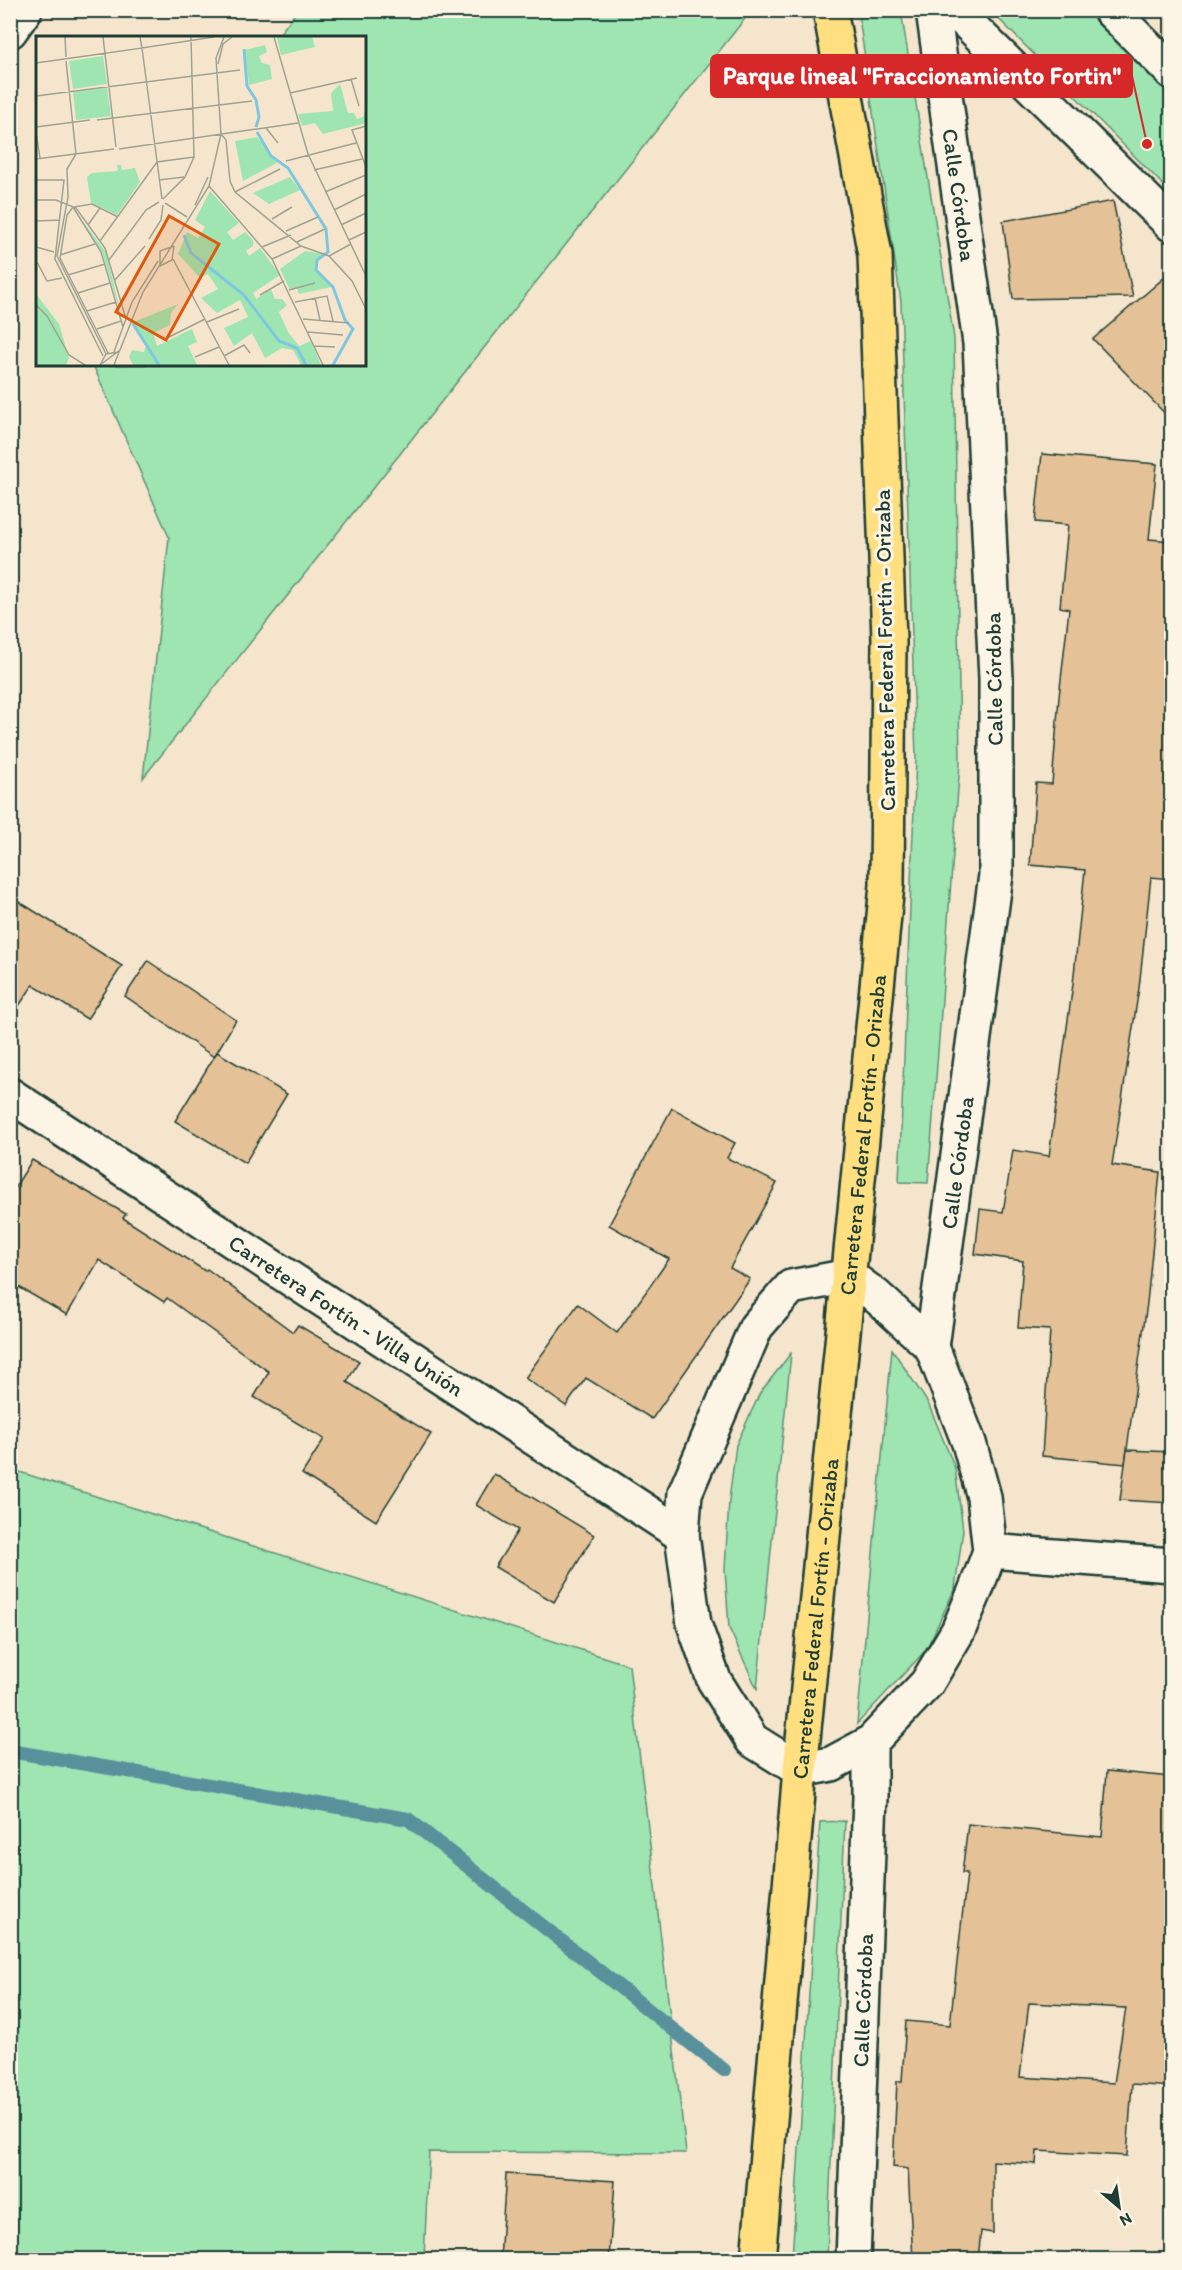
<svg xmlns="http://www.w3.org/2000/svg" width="1182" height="2270" font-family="Itim,sans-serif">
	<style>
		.green { fill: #9ee5b2; stroke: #5e9173; stroke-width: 1.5 }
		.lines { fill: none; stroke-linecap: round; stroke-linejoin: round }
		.stream { stroke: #59909b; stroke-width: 14 }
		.building { fill: #e4c196; stroke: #1f3d34; stroke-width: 1.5; fill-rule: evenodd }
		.minor-casing { stroke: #1f3d34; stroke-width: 38 }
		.secondary-casing { stroke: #1f3d34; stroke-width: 38 }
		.primary-casing { stroke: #1f3d34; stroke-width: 38 }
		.minor { stroke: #fcf5e5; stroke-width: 33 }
		.secondary { stroke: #fcf5e5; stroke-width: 33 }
		.primary { stroke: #ffdf80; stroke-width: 33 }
		.labels { text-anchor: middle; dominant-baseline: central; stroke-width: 6; stroke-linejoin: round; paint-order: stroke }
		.street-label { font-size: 22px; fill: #1f3d34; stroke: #fcf5e5 }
		.inset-river { fill: none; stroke: #7fc7df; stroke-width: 3 }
		.inset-road { fill: none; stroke: #9fa290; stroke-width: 1.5 }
		.view { fill: #de580e; fill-opacity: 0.15; stroke: #de580e; stroke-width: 3 }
		.inset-edge { fill: none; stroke: #1f3d34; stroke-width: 3 }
		.leader { fill: none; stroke: #d62828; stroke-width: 2 }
		.callout-dot { fill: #d62828; stroke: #fcf5e5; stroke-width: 2 }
		.callout { fill: #d62828; stroke: #d62828; stroke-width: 2 }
		.callout-label { font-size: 24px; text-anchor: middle; font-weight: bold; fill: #fff }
	</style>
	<rect width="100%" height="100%" fill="#f5e5cd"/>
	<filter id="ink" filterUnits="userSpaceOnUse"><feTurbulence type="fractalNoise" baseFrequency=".0167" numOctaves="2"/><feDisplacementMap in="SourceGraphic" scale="12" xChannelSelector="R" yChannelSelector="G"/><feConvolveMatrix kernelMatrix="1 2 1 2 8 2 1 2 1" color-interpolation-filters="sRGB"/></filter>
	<g filter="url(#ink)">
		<g class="green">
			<polygon points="297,11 751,11 143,778 169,537 93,365 364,364 364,38 277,37"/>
			<polygon points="858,11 901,11 954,338 960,763 928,1183 899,1182 916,758 901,302"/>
			<polygon points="991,11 1087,11 1171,96 1171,193"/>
			<polygon points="892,1349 928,1403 955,1468 963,1530 955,1588 926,1650 857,1724"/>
			<polygon points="791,1353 757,1689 729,1628 725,1569 729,1500 736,1445 760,1393"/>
			<polygon points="10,1469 629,1665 686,2153 429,2152 424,2259 11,2259"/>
			<polygon points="845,1821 827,2259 792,2259 820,1822"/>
		</g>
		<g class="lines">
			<polyline class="stream" points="10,1751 408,1819 724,2070"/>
		</g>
		<g class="building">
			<polygon points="1113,201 1133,297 1013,299 1003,221"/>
			<polygon points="1172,271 1172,421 1093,339"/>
			<polygon points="1042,454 1157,464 1149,539 1172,541 1172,879 1151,877 1139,988 1112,1165 1160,1172 1147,1303 1125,1464 1042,1456 1050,1330 1018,1328 1023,1261 975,1254 980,1209 1003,1212 1013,1150 1049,1156 1073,984 1085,870 1030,865 1036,783 1052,784 1059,697 1069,609 1060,607 1068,525 1035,522"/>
			<polygon points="10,896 122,966 87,1019 33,985 10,1019"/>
			<polygon points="148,961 236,1020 214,1057 125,996"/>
			<polygon points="217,1052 287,1094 245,1163 175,1121"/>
			<polygon points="672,1108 735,1143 727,1158 777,1183 730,1268 750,1279 652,1419 586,1378 566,1406 525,1378 578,1304 617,1333 669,1259 609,1225"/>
			<polygon points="32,1160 126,1214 123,1218 205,1271 207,1269 293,1332 298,1325 359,1361 347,1382 431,1434 376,1521 302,1474 324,1439 254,1397 269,1372 167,1298 164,1302 99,1260 67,1315 10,1282 10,1195"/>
			<polygon points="1127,1450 1172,1452 1172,1503 1120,1500"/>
			<polygon points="494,1474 594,1535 554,1602 495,1567 518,1530 476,1505"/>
			<path d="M1107,1771L1172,1777V2087L1132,2084L1127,2156L1037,2151L1036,2164L993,2161V2233L981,2231L978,2259H913L908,2169L893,2167L897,2081H902L906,2021L950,2025L967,1873H962L968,1824L1102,1837ZM1029,2003L1126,2008L1114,2083L1020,2077Z"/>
			<polygon points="506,2174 615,2181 609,2259 500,2259"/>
		</g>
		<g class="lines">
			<g class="minor-casing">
				<g id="minor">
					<polyline points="954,10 1172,225"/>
					<polyline points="1110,10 1172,72"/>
					<polyline points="10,31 25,10"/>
					<path id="s1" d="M932,1347L996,875V678L980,343L933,10"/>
					<polyline points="990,1551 1172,1565"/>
					<path id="s2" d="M853,2260L870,1797V1743"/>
				</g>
			</g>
			<g class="secondary-casing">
				<g id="secondary">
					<path id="s3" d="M10,1095L682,1535"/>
					<polygon points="849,1276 875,1295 932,1347 969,1443 984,1497 990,1551 976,1589 958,1631 927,1683 870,1743 831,1764 800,1770 752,1740 714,1680 694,1624 682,1535 685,1493 756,1327 791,1287"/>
				</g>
			</g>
			<g class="primary-casing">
				<g id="primary">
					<path id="s4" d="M758,2260L800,1770L887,885L889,640L875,255L830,10"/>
				</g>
			</g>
			<use href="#minor" class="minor"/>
			<use href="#secondary" class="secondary"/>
			<use href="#primary" class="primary"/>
		</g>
	</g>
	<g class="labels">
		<g class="street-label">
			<text transform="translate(959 195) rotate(82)">Calle Córdoba</text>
			<text transform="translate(885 650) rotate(-91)">Carretera Federal Fortín - Orizaba</text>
			<text transform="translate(994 679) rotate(-91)">Calle Córdoba</text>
			<text stroke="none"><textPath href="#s4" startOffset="1130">Carretera Federal Fortín - Orizaba</textPath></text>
			<text stroke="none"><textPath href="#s1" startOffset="186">Calle Córdoba</textPath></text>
			<text stroke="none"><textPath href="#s3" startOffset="402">Carretera Fortín - Villa Unión</textPath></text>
			<text stroke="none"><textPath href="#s4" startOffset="644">Carretera Federal Fortín - Orizaba</textPath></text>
			<text stroke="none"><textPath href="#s2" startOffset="260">Calle Córdoba</textPath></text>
		</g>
	</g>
	<g transform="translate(36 36)">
		<rect width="330" height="330" fill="#f5e5cd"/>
		<path d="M241,1H276L279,11L245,19ZM229,9L231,16L223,20L226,27L234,29L236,43L213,49L209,14ZM67,20L71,48L37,53L33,25ZM304,48L312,77H318L321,83L327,81L330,73V87L287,98L279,87L266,90L262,78L297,75L295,57ZM71,52L75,80L40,84L37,56ZM221,101L241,127L207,145L199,105ZM81,129H85L86,134L99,132L104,146L81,179L55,167L51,141L56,137L82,135ZM254,141L264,154L233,168L217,157ZM174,155L203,187L191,196L197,204L209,196L217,204V210L210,215L213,220L224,212L244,239L217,257L220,263L235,253L239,263H246L251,269L243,276L252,296L263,310L275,305L285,329H265L257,314L246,312L229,322L216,297L198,310L188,292L212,281L204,264L181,277L165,262L182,253L172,238L164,242L142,218L151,196L162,202L169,191L159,184ZM38,174L70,216L87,286L66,216ZM269,215L288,218L281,224L280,234L295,251L263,258L261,252L254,254L244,233ZM0,258L23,288L33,322L30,329H0ZM142,268L135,277L134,289L117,297L121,310L156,293L161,306L152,310L161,329H97L93,321L96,314L108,316L110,310L95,287Z" fill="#9ee5b2"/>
		<path class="inset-river" d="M208,13L211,50L220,64L223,81L220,91M221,96L235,120L252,132L290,193L292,216L281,224L280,234L297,251L309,284L317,293L297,329M148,199L155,217L208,259L243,305L261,312L270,329M97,288L123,329"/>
		<path class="inset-road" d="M29,1L30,21M67,1L80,111M104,1L106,12L178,1M238,1L272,118L330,240M30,25L40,118M0,27L106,12L126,163M182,28L187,8L196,1M315,43L323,70M254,57L321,42M0,60L204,34M61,84L216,65M330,90L316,94L330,131M0,91L54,84M230,92L242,107M0,96L4,122M185,98L190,104L194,145L199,156L265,210L293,220L316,245L330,273M83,113L262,87M40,118L31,133L32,161L21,220L70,318M0,123L78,113M250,125L320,107M278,134L326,123M0,144H28L19,223L67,320M123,144L148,141M173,150L236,223L287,329M199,156L244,133M289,156L330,139M127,163L149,141L158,121L155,1M0,164H20L40,172L69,212L90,283M129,167L151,181M159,169L172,141M37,171L31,179L24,222L72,317M37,171L65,216L87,291M38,171L56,168L82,181M298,174L330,158M236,183L256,171M0,185L24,184M52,189L64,172M305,189L330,177M250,195L282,181M113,203L125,184L127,169M313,204L330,196M64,205L121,126L158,121M261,206L289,193M0,211L18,216M226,211L255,199M24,219L59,208M293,220L315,208M137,223L193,329M236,223L265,210M73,224L110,174L123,166M1,226L11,245L26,242M124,230V215L138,210M124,230L136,224L138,210M32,239L69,228M79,244L109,210M253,254L279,247M42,257L74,247M224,259L248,245M279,262L284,284M259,266L291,260L297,285M0,269L11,280L33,319L49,329M51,275L80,266M267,283L313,287M171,286L203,273M61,293L85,285M272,296L307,299M129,303L169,283M278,310L299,311M78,316L96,266L122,225M188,320L208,309L214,317M159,321L183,311M64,329L70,318L83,316L78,329M64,329L84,314L107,256L173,150L185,98L180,22L188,1"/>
		<path class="view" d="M133,180L183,208L130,304L80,276Z"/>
		<rect width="330" height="330" class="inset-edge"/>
	</g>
	<path class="leader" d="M1147 144L1132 76"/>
	<circle class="callout-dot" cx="1147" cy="144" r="6"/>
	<rect class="callout" x="711" y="55" width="421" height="42" rx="6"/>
	<g class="callout-label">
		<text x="922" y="84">Parque lineal "Fraccionamiento Fortin"</text>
	</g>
	<rect width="1182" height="2270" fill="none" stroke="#fcf5e5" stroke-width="36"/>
	<rect x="18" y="18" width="1146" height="2234" fill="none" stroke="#1f3d34" stroke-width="2" filter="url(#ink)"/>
	<g transform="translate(1119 2207) rotate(151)" stroke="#fcf5e5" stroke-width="4.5" paint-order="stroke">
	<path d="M0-4.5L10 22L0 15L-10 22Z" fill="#1f3d34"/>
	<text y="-9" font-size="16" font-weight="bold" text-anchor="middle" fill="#1f3d34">N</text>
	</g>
</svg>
